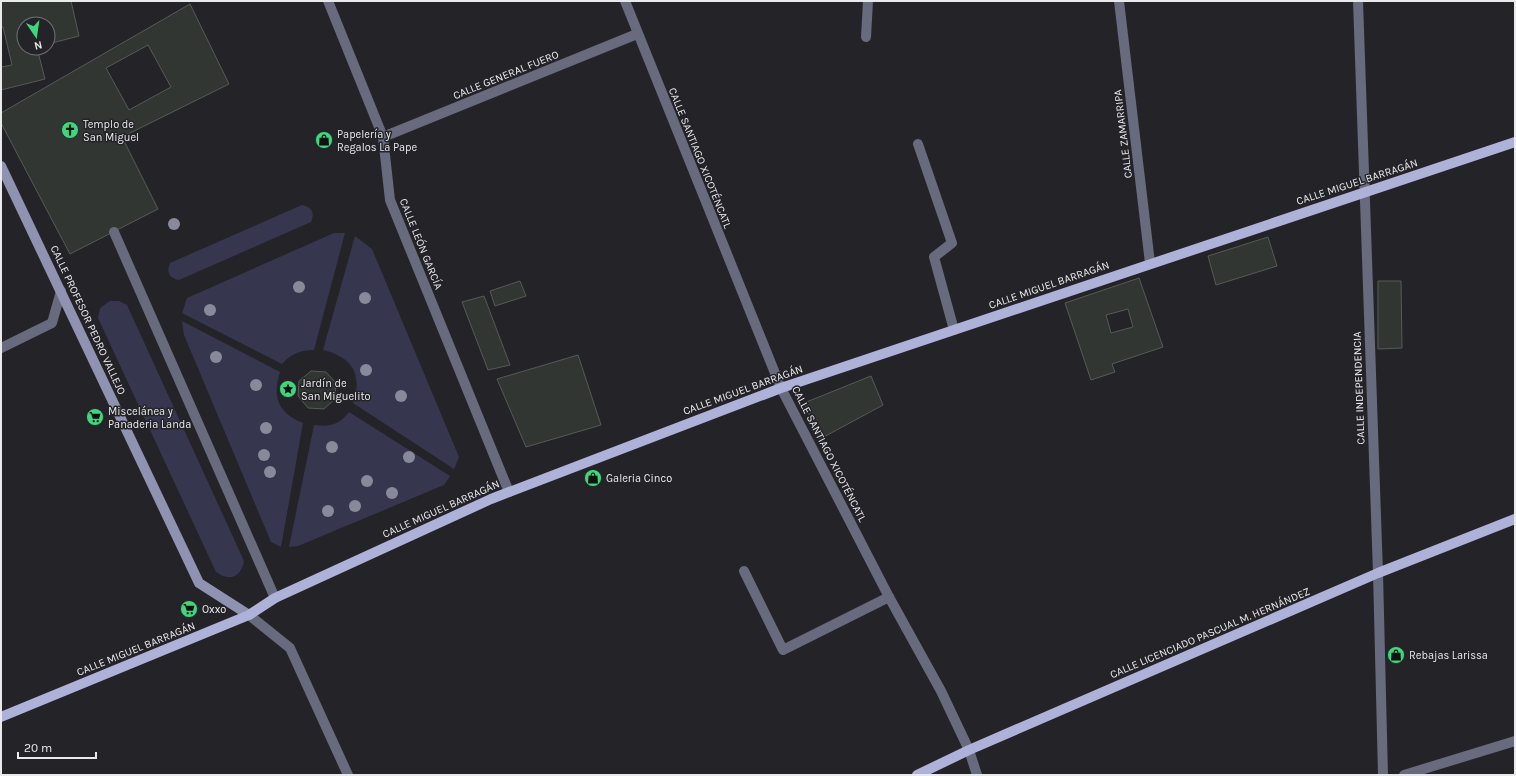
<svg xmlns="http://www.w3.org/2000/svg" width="1516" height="776" font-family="Karla,sans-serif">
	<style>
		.green { fill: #36374e }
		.building { fill: #313632; stroke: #565b57; fill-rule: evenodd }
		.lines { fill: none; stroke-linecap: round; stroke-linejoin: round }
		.lane { stroke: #686a7d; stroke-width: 10 }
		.street { stroke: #686a7d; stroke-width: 10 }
		.secondary { stroke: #8f92b0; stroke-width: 10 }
		.primary { stroke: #aeb1d8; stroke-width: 10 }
		.tree { fill: #88899a }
		.labels { text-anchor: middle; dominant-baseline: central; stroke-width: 3; stroke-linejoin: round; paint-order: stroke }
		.street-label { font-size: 11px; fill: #eaeaed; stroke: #232328 }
		.poi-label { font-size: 11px; fill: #eaeaed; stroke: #232328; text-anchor: start }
	</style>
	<rect width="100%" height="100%" fill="#232328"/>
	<g class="green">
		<path d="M302,205C312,207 315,213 311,222L179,280C169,278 166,272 170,263Z"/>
		<path d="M334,233H345L314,350C300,350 291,354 282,364L182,313L187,298Z"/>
		<path d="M355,236L372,249L459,457L454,469L353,403C363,374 352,357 323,350Z"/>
		<path d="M110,301H119L127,305L244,561C241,577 230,582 216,572L98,318L100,308Z"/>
		<path d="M182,321L280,372C272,397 278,413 303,423L281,547L271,542L184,335Z"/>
		<path d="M349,412L450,476L444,485L298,546L289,547L314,425C330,427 339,425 349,412Z"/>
	</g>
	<g class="building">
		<polygon points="1,1 71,1 79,36 48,44 48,24 24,24 24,48 37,48 45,79 1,90 1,67 12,65 3,27 1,28"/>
		<path d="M190,4L229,84L122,137L158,209L70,254L1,123V113ZM148,45L171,87L129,110L106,68Z"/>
		<polygon points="1268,237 1277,266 1216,285 1208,256"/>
		<path d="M1139,278L1163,347L1112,364L1115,372L1091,380L1065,303ZM1128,309L1133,327L1111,333L1106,315Z"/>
		<polygon points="520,281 526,296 495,306 490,291"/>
		<polygon points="1378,281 1401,281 1402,348 1378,349"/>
		<polygon points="484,296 510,365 488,370 462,302"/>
		<polygon points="578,355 601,425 526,447 497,379"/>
		<polygon points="311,371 326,372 336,383 335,399 324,409 308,408 298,396 299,381"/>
		<polygon points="871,376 883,405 820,439 804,403"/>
	</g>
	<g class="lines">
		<g class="lane">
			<polyline points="918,144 952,243 934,257 954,330"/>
			<polyline points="744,571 783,650 889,597"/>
		</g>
		<g class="street">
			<polyline points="328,1 383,137 390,200 509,492"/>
			<polyline points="625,1 781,388 889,597 941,691 969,750 977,775"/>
			<polyline points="1119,1 1150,263"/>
			<polyline points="1358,1 1378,573 1383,775"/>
			<polyline points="866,37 868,1"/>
			<polyline points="383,137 637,34"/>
			<polyline points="114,232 275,598"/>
			<polyline points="1,348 52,323 61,291"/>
			<polyline points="249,615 290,648 348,775"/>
			<polyline points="1404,775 1515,741"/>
		</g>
		<polyline class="secondary" points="1,166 199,583 249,615"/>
		<g class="primary">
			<polyline points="1,717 249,615 275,598 491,499 781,388 1515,142"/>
			<polyline points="917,775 969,750 1378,573 1515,519"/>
		</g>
	</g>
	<g class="tree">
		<circle cx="174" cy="224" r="6"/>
		<circle cx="299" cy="287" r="6"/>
		<circle cx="365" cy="298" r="6"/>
		<circle cx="210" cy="310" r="6"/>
		<circle cx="216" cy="357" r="6"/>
		<circle cx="366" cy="370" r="6"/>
		<circle cx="256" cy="385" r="6"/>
		<circle cx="401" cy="396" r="6"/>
		<circle cx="266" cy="428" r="6"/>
		<circle cx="332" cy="447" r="6"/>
		<circle cx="264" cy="455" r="6"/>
		<circle cx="409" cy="457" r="6"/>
		<circle cx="270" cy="472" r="6"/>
		<circle cx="367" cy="481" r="6"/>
		<circle cx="392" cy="493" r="6"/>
		<circle cx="355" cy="506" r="6"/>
		<circle cx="328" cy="511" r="6"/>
	</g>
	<defs>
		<g id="church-disc" transform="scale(0.9)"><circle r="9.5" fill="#3ed77d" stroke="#232328"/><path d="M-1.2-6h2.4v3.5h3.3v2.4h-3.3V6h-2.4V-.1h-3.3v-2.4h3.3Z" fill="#111"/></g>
		<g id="shop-disc" transform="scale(0.9)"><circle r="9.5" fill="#3ed77d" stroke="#232328"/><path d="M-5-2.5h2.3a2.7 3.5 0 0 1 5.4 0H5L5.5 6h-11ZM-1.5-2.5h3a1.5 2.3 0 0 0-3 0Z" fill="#111"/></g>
		<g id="sight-disc" transform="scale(0.9)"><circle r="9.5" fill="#3ed77d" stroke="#232328"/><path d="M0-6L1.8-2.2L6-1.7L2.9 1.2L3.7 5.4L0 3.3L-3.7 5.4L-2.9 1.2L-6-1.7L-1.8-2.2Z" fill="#111"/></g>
		<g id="supermarket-disc" transform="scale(0.9)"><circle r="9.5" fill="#3ed77d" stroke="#232328"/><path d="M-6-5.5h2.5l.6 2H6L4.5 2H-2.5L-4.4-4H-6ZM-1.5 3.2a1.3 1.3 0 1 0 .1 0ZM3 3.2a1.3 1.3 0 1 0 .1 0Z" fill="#111"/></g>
	</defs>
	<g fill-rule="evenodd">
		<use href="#church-disc" x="70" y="130"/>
		<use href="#shop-disc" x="324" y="140"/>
		<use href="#sight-disc" x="288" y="389"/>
		<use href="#supermarket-disc" x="95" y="417"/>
		<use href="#shop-disc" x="593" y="478"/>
		<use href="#supermarket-disc" x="189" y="609"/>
		<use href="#shop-disc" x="1396" y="655"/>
	</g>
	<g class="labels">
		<g class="street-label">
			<text transform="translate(506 75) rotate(-22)">CALLE GENERAL FUERO</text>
			<text transform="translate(1123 134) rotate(-97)">CALLE ZAMARRIPA</text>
			<text transform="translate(700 158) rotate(68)">CALLE SANTIAGO XICOTÉNCATL</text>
			<text transform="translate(1357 182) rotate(-18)">CALLE MIGUEL BARRAGÁN</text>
			<text transform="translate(421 244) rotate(68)">CALLE LEÓN GARCÍA</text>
			<text transform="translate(1049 285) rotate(-19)">CALLE MIGUEL BARRAGÁN</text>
			<text transform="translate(88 320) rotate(65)">CALLE PROFESOR PEDRO VALLEJO</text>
			<text transform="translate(1359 388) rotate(-92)">CALLE INDEPENDENCIA</text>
			<text transform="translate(743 390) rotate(-20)">CALLE MIGUEL BARRAGÁN</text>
			<text transform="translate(829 454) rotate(63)">CALLE SANTIAGO XICOTÉNCATL</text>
			<text transform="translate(441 509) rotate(-24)">CALLE MIGUEL BARRAGÁN</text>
			<text transform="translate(1210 633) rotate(-23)">CALLE LICENCIADO PASCUAL M. HERNÁNDEZ</text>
			<text transform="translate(136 649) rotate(-22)">CALLE MIGUEL BARRAGÁN</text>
		</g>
		<g class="poi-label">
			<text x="83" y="124">Templo de<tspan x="83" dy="13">San Miguel</tspan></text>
			<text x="337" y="134">Papelería y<tspan x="337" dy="13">Regalos La Pape</tspan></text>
			<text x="301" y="383">Jardín de<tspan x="301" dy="13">San Miguelito</tspan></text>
			<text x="108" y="411">Miscelánea y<tspan x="108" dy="13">Panaderia Landa</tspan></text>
			<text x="606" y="478">Galeria Cinco</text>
			<text x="202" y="609">Oxxo</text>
			<text x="1409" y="655">Rebajas Larissa</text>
		</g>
	</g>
	<rect width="1516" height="776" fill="none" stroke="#eaeaed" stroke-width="4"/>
	<g transform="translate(36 36) rotate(167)"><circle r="19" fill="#232328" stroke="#737377"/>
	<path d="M0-3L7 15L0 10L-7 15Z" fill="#3ed77d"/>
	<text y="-6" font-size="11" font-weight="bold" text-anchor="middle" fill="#eaeaed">N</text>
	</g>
	<path d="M18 752v6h78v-6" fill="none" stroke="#eaeaed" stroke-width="2"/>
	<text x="24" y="752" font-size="12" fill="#eaeaed" stroke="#232328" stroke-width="3" paint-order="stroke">20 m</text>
</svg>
